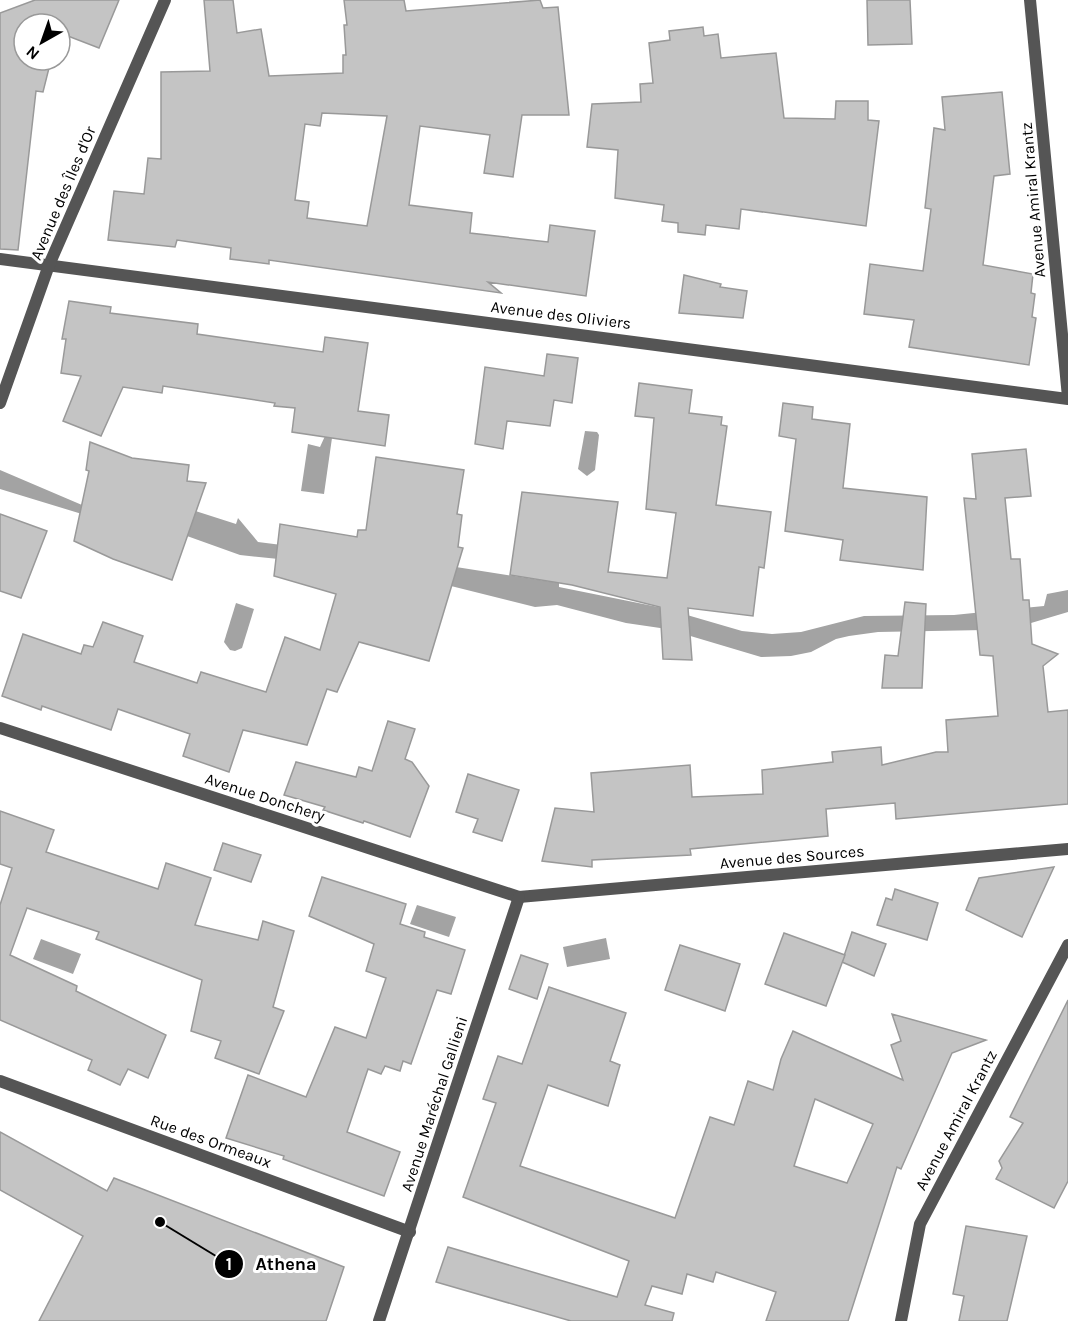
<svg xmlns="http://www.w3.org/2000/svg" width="1068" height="1321" font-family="Karla,sans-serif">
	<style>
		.water { fill: #a3a3a3 }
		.building { fill: #c4c4c4; stroke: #999; stroke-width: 1.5; fill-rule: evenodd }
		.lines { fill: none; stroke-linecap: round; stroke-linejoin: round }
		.street { stroke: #555; stroke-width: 12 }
		.labels { text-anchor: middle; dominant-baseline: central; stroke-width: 6; stroke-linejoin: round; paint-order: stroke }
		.street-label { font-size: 16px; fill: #000; stroke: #fff }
		.leader { fill: none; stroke: #000; stroke-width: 2 }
		.callout-dot { fill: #000; stroke: #fff; stroke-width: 2 }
		.mark-label { font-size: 18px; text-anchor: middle; font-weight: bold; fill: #fff }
		.callout-label { font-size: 18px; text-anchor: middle; font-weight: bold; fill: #000; stroke: #fff; stroke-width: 6; stroke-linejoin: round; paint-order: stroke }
	</style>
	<rect width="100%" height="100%" fill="#fff"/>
	<g class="water">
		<polygon points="585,431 597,432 599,435 595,470 587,476 578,469"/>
		<polygon points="325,436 332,438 324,494 301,491 308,444 320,447"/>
		<polygon points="0,470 82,505 183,507 236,524 238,518 258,542 456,567 559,583 559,587 663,608 742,631 772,634 801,632 864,616 954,615 1044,606 1047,594 1068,590 1068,612 1021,626 985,630 878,632 849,636 836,639 811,652 791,656 761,657 667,629 626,623 557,605 535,607 451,586 416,573 240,555 187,536 95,518 0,489"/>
		<polygon points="236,603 254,609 242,648 235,651 230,650 224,642"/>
		<polygon points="417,905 456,917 449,937 410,924"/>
		<polygon points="606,938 610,959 567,967 563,947"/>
		<polygon points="41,939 81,954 73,974 33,959"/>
	</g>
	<g class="building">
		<polygon points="35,0 119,0 99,48 60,33 60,24 24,24 24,60 51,60 43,92 36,91 18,250 0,249 0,13"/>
		<path d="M204,0H233L237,33L261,29L269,76L343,73V55H346L344,25H347L344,0H404L406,11L540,0L543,8L558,7L569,115H522L513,177L484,173L490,135L420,126L409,205L472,213L470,233L548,242L550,225L595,231L586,296L488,282L501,293L269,260V264L230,259L231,248L177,240L175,247L108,240L114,191L144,194L148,158L161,159V72L210,71ZM322,113L387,116L367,226L307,218L309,202L295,200L305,124L320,126Z"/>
		<polygon points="867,0 910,0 912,44 868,45"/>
		<polygon points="703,27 704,36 718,34 721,58 776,53 784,118 835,119 836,101 868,101 868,120 879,121 866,226 741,209 739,229 706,225 705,235 678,232 678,223 662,221 664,205 615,198 618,150 587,147 592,104 641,102 640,84 653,83 649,43 670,40 669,31"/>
		<polygon points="1002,92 1010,174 994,176 983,265 1033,274 1031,293 1035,294 1032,317 1036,318 1029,365 909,347 914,320 864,314 870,264 923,271 931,209 925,208 934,128 945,130 942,97"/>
		<polygon points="684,275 721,284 720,287 747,291 743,318 679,313"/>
		<polygon points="69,301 111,307 110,313 198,324 197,334 323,352 325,337 368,343 358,411 389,415 385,446 292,432 295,408 274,406 275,403 163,386 162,393 123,387 101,436 63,421 81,376 61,373 66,339 62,339"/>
		<polygon points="547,354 578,358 572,403 554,400 550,426 507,421 503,449 475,444 485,367 544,376"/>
		<polygon points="639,383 692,390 689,413 722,417 721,425 727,426 716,505 771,512 764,568 759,567 753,616 688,608 692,660 663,659 660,607 572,585 510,575 522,492 618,502 608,572 667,578 676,513 646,509 654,418 635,416"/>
		<polygon points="783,403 813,407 812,419 850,424 843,488 927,497 923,570 840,560 843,540 785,531 796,439 779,436"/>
		<polygon points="90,442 132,458 189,465 187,481 206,483 172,580 113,559 74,541 89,471 86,470"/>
		<polygon points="1026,449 1031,496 1005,498 1011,559 1020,559 1023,600 1029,600 1032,644 1058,654 1043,666 1048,712 1068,710 1068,804 896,819 895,803 826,809 828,836 690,849 691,855 592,860 592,867 542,861 555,808 594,812 591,773 690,765 692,797 763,794 762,770 833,762 832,752 881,747 882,765 936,752 948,752 946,720 998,716 993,656 980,655 964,498 976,499 972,454"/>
		<polygon points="376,457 464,470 457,514 462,515 458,547 463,548 429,661 359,642 337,692 327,689 307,745 243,730 229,772 183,756 190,734 118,709 111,730 42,706 41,710 2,696 23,634 81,654 84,645 93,647 103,622 143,636 134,662 197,683 201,672 266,692 285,637 320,650 336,594 274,576 280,524 357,537 358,530 366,530"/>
		<polygon points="0,514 47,531 21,598 0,591"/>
		<polygon points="905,602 926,604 922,688 882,688 885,655 898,656"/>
		<polygon points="388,721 415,729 405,759 412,762 429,786 410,837 364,821 363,823 323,810 325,807 284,795 296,762 356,777 359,767 372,771"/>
		<polygon points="468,774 519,790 502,841 473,832 478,819 456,812"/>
		<polygon points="0,811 54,830 46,852 158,889 166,863 211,878 195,925 258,940 263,921 294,931 273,1007 284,1011 259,1074 215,1058 221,1041 191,1031 202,980 96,939 99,932 27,908 10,955 77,986 76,991 166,1035 148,1078 128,1069 120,1085 88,1070 92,1060 0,1020 0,905 12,868 0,864"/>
		<polygon points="223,843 261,855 251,882 214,870"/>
		<polygon points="1054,867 1022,937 966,910 979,878"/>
		<polygon points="322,877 406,904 400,924 425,932 424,937 465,950 451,994 437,990 411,1064 403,1061 400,1071 385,1066 381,1074 368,1069 347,1132 400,1152 384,1196 283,1159 284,1156 226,1138 248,1075 306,1097 335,1027 366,1038 386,978 366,971 374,944 309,916"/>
		<polygon points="895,889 938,903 927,940 877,925 886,898 892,900"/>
		<polygon points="852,932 886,944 874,976 842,962"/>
		<polygon points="784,933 845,955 826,1006 765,984"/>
		<polygon points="680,945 740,964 725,1011 665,990"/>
		<polygon points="521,955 548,964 537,999 509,989"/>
		<path d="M549,987L626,1013L610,1061L620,1065L608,1106L548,1085L520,1166L675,1218L710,1117L734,1125L748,1081L773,1090L781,1059L793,1031L903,1080L891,1045L901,1041L892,1014L986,1040L952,1053L901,1169L897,1167L848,1321H766L776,1292L716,1272L713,1282L687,1274L682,1294L652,1286L645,1305L674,1313L672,1321H571L436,1282L448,1247L617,1297L629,1261L463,1197L496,1103L483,1099L498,1056L522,1064ZM815,1099L873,1124L847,1183L794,1166Z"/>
		<polygon points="1068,1000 1068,1181 1054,1208 996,1179 1002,1168 999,1161 1023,1123 1010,1117"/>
		<polygon points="0,1132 107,1191 114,1178 344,1267 326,1321 39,1321 83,1236 0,1190"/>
		<polygon points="966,1226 1027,1236 1007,1321 959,1321 964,1296 953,1294"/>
	</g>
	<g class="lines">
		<g class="street">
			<polyline points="1030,0 1068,397"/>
			<polyline points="0,259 1068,399"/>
			<polyline points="0,403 49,265 165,0"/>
			<polyline points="0,728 519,897 1068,849"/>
			<polyline points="0,1081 410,1232"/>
			<polyline points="379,1321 519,897"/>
			<polyline points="901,1321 920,1224 1068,945"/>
		</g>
	</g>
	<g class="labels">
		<g class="street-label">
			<text transform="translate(63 193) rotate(-67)">Avenue des Îles d'Or</text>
			<text transform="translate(1033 200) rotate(-95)">Avenue Amiral Krantz</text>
			<text transform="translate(561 315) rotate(7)">Avenue des Oliviers</text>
			<text transform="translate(265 797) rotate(18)">Avenue Donchery</text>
			<text transform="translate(792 857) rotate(-5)">Avenue des Sources</text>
			<text transform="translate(434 1104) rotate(-72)">Avenue Maréchal Gallieni</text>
			<text transform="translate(956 1120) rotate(-62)">Avenue Amiral Krantz</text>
			<text transform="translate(211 1141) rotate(20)">Rue des Ormeaux</text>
		</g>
	</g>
	<path class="leader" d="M160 1222L229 1264"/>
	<g class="callout-dot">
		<circle cx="160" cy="1222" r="6"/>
		<circle cx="229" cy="1264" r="15"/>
	</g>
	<g class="mark-label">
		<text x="229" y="1270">1</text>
	</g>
	<g class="callout-label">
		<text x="286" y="1270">Athena</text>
	</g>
	<g transform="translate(42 42) rotate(220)"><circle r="28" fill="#ffffff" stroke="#999999" stroke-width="1.5"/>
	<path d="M0-4.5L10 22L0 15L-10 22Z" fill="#000000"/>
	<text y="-9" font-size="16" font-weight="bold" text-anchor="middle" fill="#000000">N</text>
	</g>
</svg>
